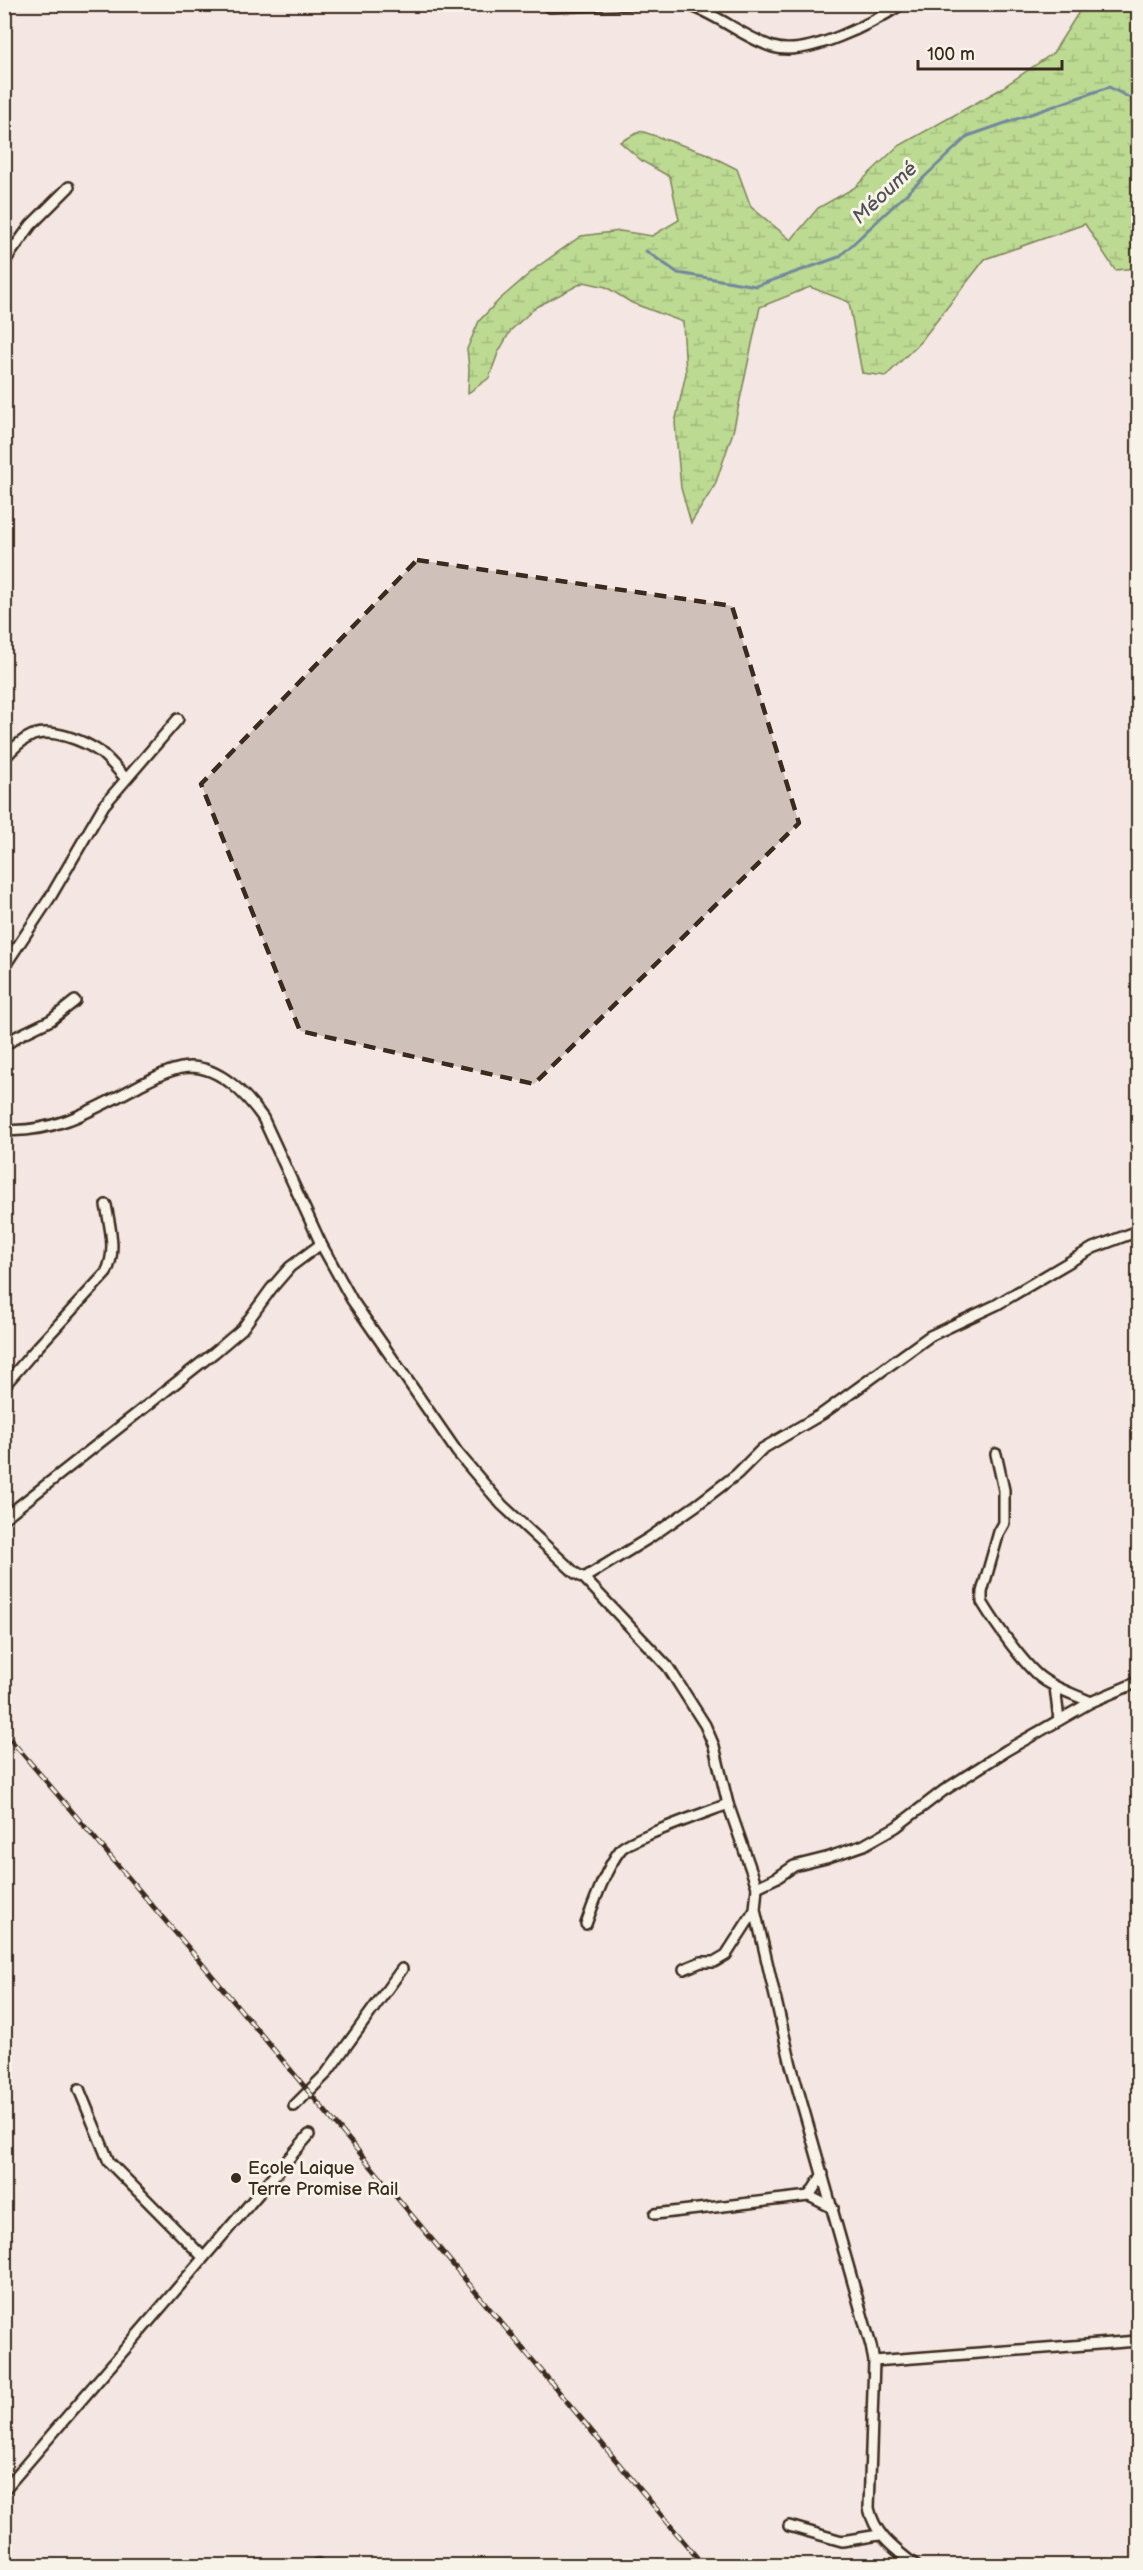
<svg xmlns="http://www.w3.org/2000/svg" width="1143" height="2570" font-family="'Balsamiq Sans',sans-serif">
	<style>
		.wetland { fill: url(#wetland-marsh); stroke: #7c8258; stroke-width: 1.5 }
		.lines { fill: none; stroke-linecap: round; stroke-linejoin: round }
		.stream { stroke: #72889d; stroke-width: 3 }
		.minor-casing { stroke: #3b2a1e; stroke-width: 14 }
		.minor { stroke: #f7f3e8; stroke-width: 9 }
		.rail-casing { stroke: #3b2a1e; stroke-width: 5 }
		.rail { stroke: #f7f3e8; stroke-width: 3; stroke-dasharray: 9; stroke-linecap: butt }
		.marked { fill: #3b2a1e; fill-opacity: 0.2; stroke: #3b2a1e; stroke-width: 4.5; stroke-dasharray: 12 8; stroke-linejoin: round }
		.poi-dot { fill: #3b2a1e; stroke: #f7f3e8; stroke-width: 2 }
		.labels { text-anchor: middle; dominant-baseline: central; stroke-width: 6; stroke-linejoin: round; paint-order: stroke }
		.poi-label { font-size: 18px; fill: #3b2a1e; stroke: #f7f3e8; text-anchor: start }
		.water-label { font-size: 20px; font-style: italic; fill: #525153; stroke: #f7f3e8 }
	</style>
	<defs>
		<pattern id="wetland-marsh" width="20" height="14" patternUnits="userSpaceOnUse" patternTransform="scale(1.5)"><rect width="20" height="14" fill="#bcda92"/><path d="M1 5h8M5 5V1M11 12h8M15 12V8" fill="none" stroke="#a2bb7d"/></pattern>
	</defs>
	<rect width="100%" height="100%" fill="#f4e6e2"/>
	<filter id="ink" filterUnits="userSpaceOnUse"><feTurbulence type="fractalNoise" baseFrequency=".0167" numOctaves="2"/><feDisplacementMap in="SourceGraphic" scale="12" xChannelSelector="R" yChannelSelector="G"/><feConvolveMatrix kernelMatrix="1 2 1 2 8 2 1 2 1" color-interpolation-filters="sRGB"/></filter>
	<g filter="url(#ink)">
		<polygon class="wetland" points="1110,4 1127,5 1138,11 1138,268 1115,270 1085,224 985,259 921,341 886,376 862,373 849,302 810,287 760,307 733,432 715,485 691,523 681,488 675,423 686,373 683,322 632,303 606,287 584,282 536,307 511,330 498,353 489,378 468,393 469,368 467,349 479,321 499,300 537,267 581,236 620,231 652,236 679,220 670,177 642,161 620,142 641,131 705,153 737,169 751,207 791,240 818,208 854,188 897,147 999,90 1053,53 1082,7"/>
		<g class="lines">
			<polyline class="stream" points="646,251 678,273 756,286 839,257 968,136 1109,87 1138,102"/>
			<g class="minor-casing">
				<g id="minor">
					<polyline points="544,4 550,7 639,4"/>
					<path d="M686,4C718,14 742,37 773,47C807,58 874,22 902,4"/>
					<polyline points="4,262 31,225 69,187"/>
					<path d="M4,759C12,749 21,740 33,735C53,728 84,741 100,752C110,760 118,770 126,779"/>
					<polyline points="4,967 51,896 104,805 178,719"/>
					<polyline points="4,1046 18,1036 51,1020 75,1001"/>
					<path d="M4,1130C54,1134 96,1108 138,1086C154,1078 171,1068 190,1067C220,1067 247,1095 263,1118L321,1244L352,1300L457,1452L502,1505L575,1573L584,1578L668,1667L705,1725L714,1746L728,1804L757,1887L755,1910L791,2065L871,2346L874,2361L869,2508C875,2536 895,2549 916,2566"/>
					<path d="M4,1386L35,1350L106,1273C117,1251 110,1228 106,1205"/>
					<path d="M996,1454L1004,1490V1523L999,1532L982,1592V1602C994,1622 1022,1662 1040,1677C1055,1689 1074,1694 1091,1702"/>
					<polyline points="4,1518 215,1352 242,1329 271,1289 290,1267 321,1244"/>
					<polyline points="584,1578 649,1538 698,1504 737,1474 762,1449 822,1414 930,1336 996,1305 1093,1248 1138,1231"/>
					<polyline points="1055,1687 1059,1720"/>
					<polyline points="757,1887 778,1877 794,1866 826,1858 864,1845 896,1827 943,1791 1007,1750 1091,1702 1138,1682"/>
					<path d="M586,1924C594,1902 607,1866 621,1849C630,1839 710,1811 728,1804"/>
					<polyline points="684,1969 701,1962 714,1962 726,1955 755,1910"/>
					<polyline points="79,2089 109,2162 203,2257"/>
					<polyline points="294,2106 326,2074 402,1969"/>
					<polyline points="809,2196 823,2174"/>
					<polyline points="655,2214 809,2196 833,2208"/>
					<polyline points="874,2361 1138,2341"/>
					<polyline points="4,2490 309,2135"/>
					<polyline points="789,2526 842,2541 879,2535"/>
					<polyline points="317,2566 318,2564"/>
				</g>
			</g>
			<use href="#minor" class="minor"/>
			<g class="rail-casing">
				<polyline id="rail" points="4,1732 204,1966 704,2566"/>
			</g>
			<use href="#rail" class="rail"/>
		</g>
	</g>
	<path class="marked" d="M417,560L732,606L799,823L534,1084L300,1031L201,784Z"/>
	<circle class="poi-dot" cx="236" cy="2178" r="6"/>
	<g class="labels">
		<g class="poi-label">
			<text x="248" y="2168">Ecole Laique<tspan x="248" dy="21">Terre Promise Rail</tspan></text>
		</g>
		<g class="water-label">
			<text transform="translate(885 193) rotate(-43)">Méoumé</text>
		</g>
	</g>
	<rect width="1143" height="2570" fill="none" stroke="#f7f3e8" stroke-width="24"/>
	<rect x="12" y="12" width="1119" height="2546" fill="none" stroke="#3b2a1e" stroke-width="2" filter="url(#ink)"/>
	<path d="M918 60v9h144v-9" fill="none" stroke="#3b2a1e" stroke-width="3"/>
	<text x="927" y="60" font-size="18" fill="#3b2a1e" stroke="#f7f3e8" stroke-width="4.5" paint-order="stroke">100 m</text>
</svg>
